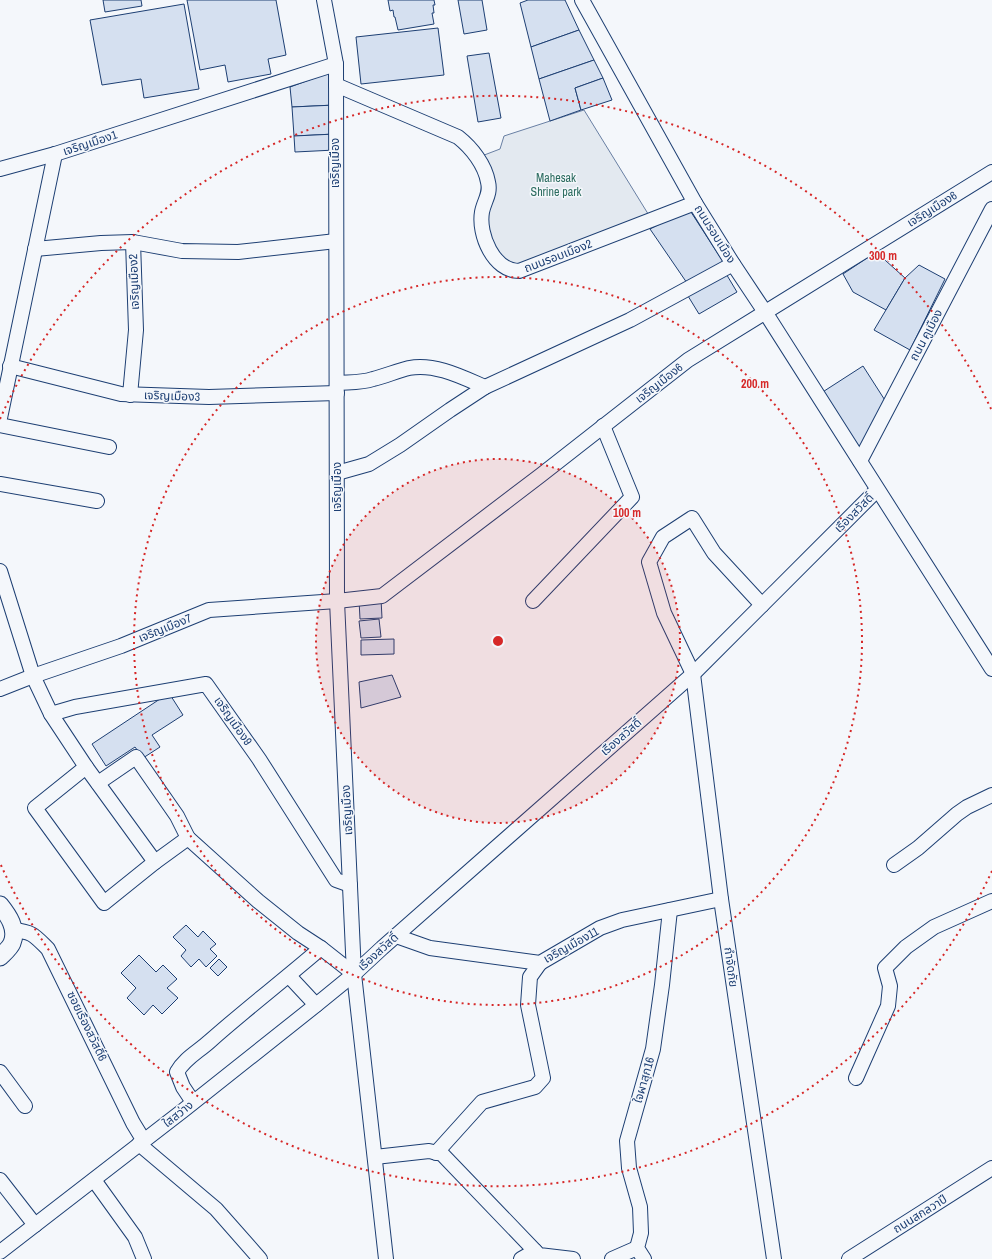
<svg xmlns="http://www.w3.org/2000/svg" width="992" height="1259" font-family="'Archivo Narrow','Noto Sans Thai',sans-serif">
	<style>
		.green { fill: #e3e9f0; stroke: #687fa3 }
		.building { fill: #d5e0f0; stroke: #1d3f73 }
		.lines { fill: none; stroke-linecap: round; stroke-linejoin: round }
		.minor-casing { stroke: #1d3f73; stroke-width: 16 }
		.major-casing { stroke: #1d3f73; stroke-width: 19 }
		.minor { stroke: #f4f7fb; stroke-width: 14 }
		.major { stroke: #f4f7fb; stroke-width: 17 }
		.ring { fill: none; stroke: #d62828; stroke-width: 2; stroke-dasharray: 2 4 }
		.labels { text-anchor: middle; dominant-baseline: central; stroke-width: 3; stroke-linejoin: round; paint-order: stroke }
		.street-label { font-size: 12px; fill: #1d3f73; stroke: #f4f7fb }
		.park-label { font-size: 12px; fill: #2c6c60; stroke: #f4f7fb }
		.centre { fill: #d62828; stroke: #f4f7fb; stroke-width: 2 }
		.ring-label { font-size: 12px; text-anchor: middle; font-weight: bold; fill: #d62828; stroke: #f4f7fb; stroke-width: 3; stroke-linejoin: round; paint-order: stroke }
	</style>
	<rect width="100%" height="100%" fill="#f4f7fb"/>
	<polygon class="green" points="584,110 650,217 510,270 489,250 482,223 489,192 479,157 500,149 504,136"/>
	<g class="building">
		<polygon points="103,0 141,0 142,6 105,12"/>
		<polygon points="187,0 276,0 286,55 268,59 271,74 228,82 225,65 200,70"/>
		<polygon points="388,0 434,0 435,5 433,5 434,13 432,13 434,24 398,30 395,17 394,17 393,10 390,11"/>
		<polygon points="458,0 482,0 487,30 464,34"/>
		<polygon points="528,0 565,0 579,30 531,47 520,3"/>
		<polygon points="184,4 199,89 144,98 141,79 102,85 90,20"/>
		<polygon points="438,28 444,75 361,84 356,37"/>
		<polygon points="579,30 594,60 539,79 531,47"/>
		<polygon points="489,53 501,118 478,122 467,56"/>
		<polygon points="594,60 603,78 575,88 581,110 550,121 539,79"/>
		<polygon points="328,73 335,105 292,107 290,87"/>
		<polygon points="603,78 612,100 581,110 575,88"/>
		<polygon points="335,105 335,134 294,136 292,107"/>
		<polygon points="335,134 335,150 295,152 294,136"/>
		<polygon points="689,209 724,263 687,283 650,229"/>
		<polygon points="876,252 905,278 886,310 853,292 843,274"/>
		<polygon points="919,265 945,279 910,350 874,330 905,278"/>
		<polygon points="725,272 737,292 699,314 688,296"/>
		<polygon points="863,366 888,405 860,461 818,395"/>
		<polygon points="381,599 382,618 360,619 359,600"/>
		<polygon points="379,619 381,637 361,638 359,621"/>
		<polygon points="394,639 394,654 361,655 361,640"/>
		<polygon points="392,675 401,697 361,708 359,682"/>
		<polygon points="169,693 183,715 152,735 160,747 143,758 135,747 106,766 92,744"/>
		<polygon points="186,925 198,937 203,931 216,944 210,949 217,956 206,967 199,959 191,967 181,956 186,950 173,937"/>
		<polygon points="139,955 156,972 163,965 177,979 167,988 178,998 162,1014 153,1005 144,1015 127,998 136,988 121,973"/>
		<polygon points="219,959 227,967 218,976 210,968"/>
	</g>
	<g class="lines">
		<g class="minor-casing">
			<g id="minor">
				<polyline points="324,0 336,64 337,601 354,974 386,1259"/>
				<polyline points="582,0 695,203 733,264 765,312 992,669"/>
				<path d="M336,85L458,137C472,148 485,165 488,182C491,194 484,201 482,212C478,235 494,271 519,271L695,203"/>
				<polyline points="0,169 55,154 336,64"/>
				<polyline points="133,242 182,251 238,252 336,241"/>
				<polyline points="35,249 101,243 133,242 136,330 130,395"/>
				<polyline points="10,366 121,394 209,397 337,393"/>
				<path d="M337,383C349,382 361,383 373,379C385,376 397,371 409,368C435,363 462,377 485,387"/>
				<polyline points="0,418 55,154"/>
				<polyline points="0,425 109,447"/>
				<polyline points="860,461 992,209"/>
				<polyline points="337,473 369,464 400,445 450,410 485,387 630,320 733,264"/>
				<polyline points="0,484 97,501"/>
				<polyline points="0,571 33,676 51,714 86,767 155,862 188,838 258,901 298,933 321,948 354,974"/>
				<polyline points="533,601 632,497 603,426"/>
				<polyline points="762,605 714,553 692,518 663,537 649,562 664,613 693,674 721,899 774,1259"/>
				<polyline points="0,689 33,676 121,646 209,610 337,601 382,596 541,475 688,360 992,172"/>
				<polyline points="51,714 75,707 206,684 259,759 336,880 350,885"/>
				<polyline points="86,767 35,808 104,903 155,862"/>
				<polyline points="98,783 136,757 177,816 188,838"/>
				<polyline points="894,865 918,848 957,814 967,807 992,795"/>
				<path d="M13,930C33,932 34,935 48,949L133,1123L144,1141"/>
				<polyline points="396,936 430,948 540,963 600,928 622,920 721,899"/>
				<polyline points="289,976 316,1005"/>
				<polyline points="0,1072 25,1106"/>
				<polyline points="856,1078 888,1006 890,986 885,968 906,947 934,927 992,901"/>
				<path d="M193,1102L183,1087L177,1072C185,1058 198,1052 210,1041C246,1009 284,980 321,948"/>
				<polyline points="139,1144 216,1209 260,1259"/>
				<polyline points="436,1153 482,1102 535,1087 543,1078 528,1005 530,977 540,963"/>
				<polyline points="375,1157 429,1151 442,1154 539,1255 573,1259"/>
				<polyline points="0,1180 35,1225"/>
				<polyline points="94,1180 135,1237 144,1259"/>
				<polyline points="0,1252 185,1109 316,1005 354,974 382,948 693,674 877,490"/>
				<polyline points="521,1259 535,1251"/>
				<polyline points="612,1259 637,1248"/>
				<polyline points="644,1259 637,1248 641,1233 640,1207 629,1168 627,1141 653,1049 662,985 670,910"/>
				<polyline points="849,1259 992,1168"/>
			</g>
		</g>
		<g class="major-casing">
			<path id="major" d="M0,905C8,915 18,929 12,943C10,948 4,953 0,957"/>
		</g>
		<use href="#minor" class="minor"/>
		<use href="#major" class="major"/>
	</g>
	<circle cx="498" cy="641" r="182" fill="#d62828" fill-opacity=".12"/>
	<g class="ring">
		<circle cx="498" cy="641" r="182"/>
		<circle cx="498" cy="641" r="364"/>
		<path d="M992 871A545 545 0 0 1 0 863M0 419A545 545 0 0 1 992 411"/>
	</g>
	<g class="labels">
		<g class="street-label">
			<text transform="translate(90 143) rotate(-18)">เจริญเมือง1</text>
			<text transform="translate(335 163) rotate(-90)">เจริญเมือง</text>
			<text transform="translate(932 209) rotate(-32)">เจริญเมือง6</text>
			<text transform="translate(715 234) rotate(58)">ถนนรอบเมือง</text>
			<text transform="translate(558 256) rotate(-21)">ถนนรอบเมือง2</text>
			<text transform="translate(134 282) rotate(-92)">เจริญเมือง2</text>
			<text transform="translate(926 335) rotate(-62)">ถนน คูเมือง</text>
			<text transform="translate(659 383) rotate(-38)">เจริญเมือง6</text>
			<text transform="translate(172 396) rotate(2)">เจริญเมือง3</text>
			<text transform="translate(337 487) rotate(-90)">เจริญเมือง</text>
			<text transform="translate(854 513) rotate(-45)">เรืองสวัสดิ์</text>
			<text transform="translate(165 628) rotate(-22)">เจริญเมือง7</text>
			<text transform="translate(233 721) rotate(55)">เจริญเมือง9</text>
			<text transform="translate(621 737) rotate(-41)">เรืองสวัสดิ์</text>
			<text transform="translate(347 810) rotate(-93)">เจริญเมือง</text>
			<text transform="translate(571 945) rotate(-29)">เจริญเมือง11</text>
			<text transform="translate(378 952) rotate(-42)">เรืองสวัสดิ์</text>
			<text transform="translate(731 967) rotate(82)">กำจัดภัย</text>
			<text transform="translate(87 1026) rotate(64)">ซอยเรืองสวัสดิ์6</text>
			<text transform="translate(644 1080) rotate(-74)">ใจผาสุก16</text>
			<text transform="translate(178 1114) rotate(-38)">ใสสว่าง</text>
			<text transform="translate(920 1214) rotate(-32)">ถนนสกลวาปี</text>
		</g>
		<g class="park-label">
			<text x="556" y="178">Mahesak<tspan x="556" dy="14">Shrine park</tspan></text>
		</g>
	</g>
	<circle cx="498" cy="641" r="6" class="centre"/>
	<g class="ring-label">
		<text x="883" y="260">300 m</text>
		<text x="755" y="388">200 m</text>
		<text x="627" y="517">100 m</text>
	</g>
</svg>
